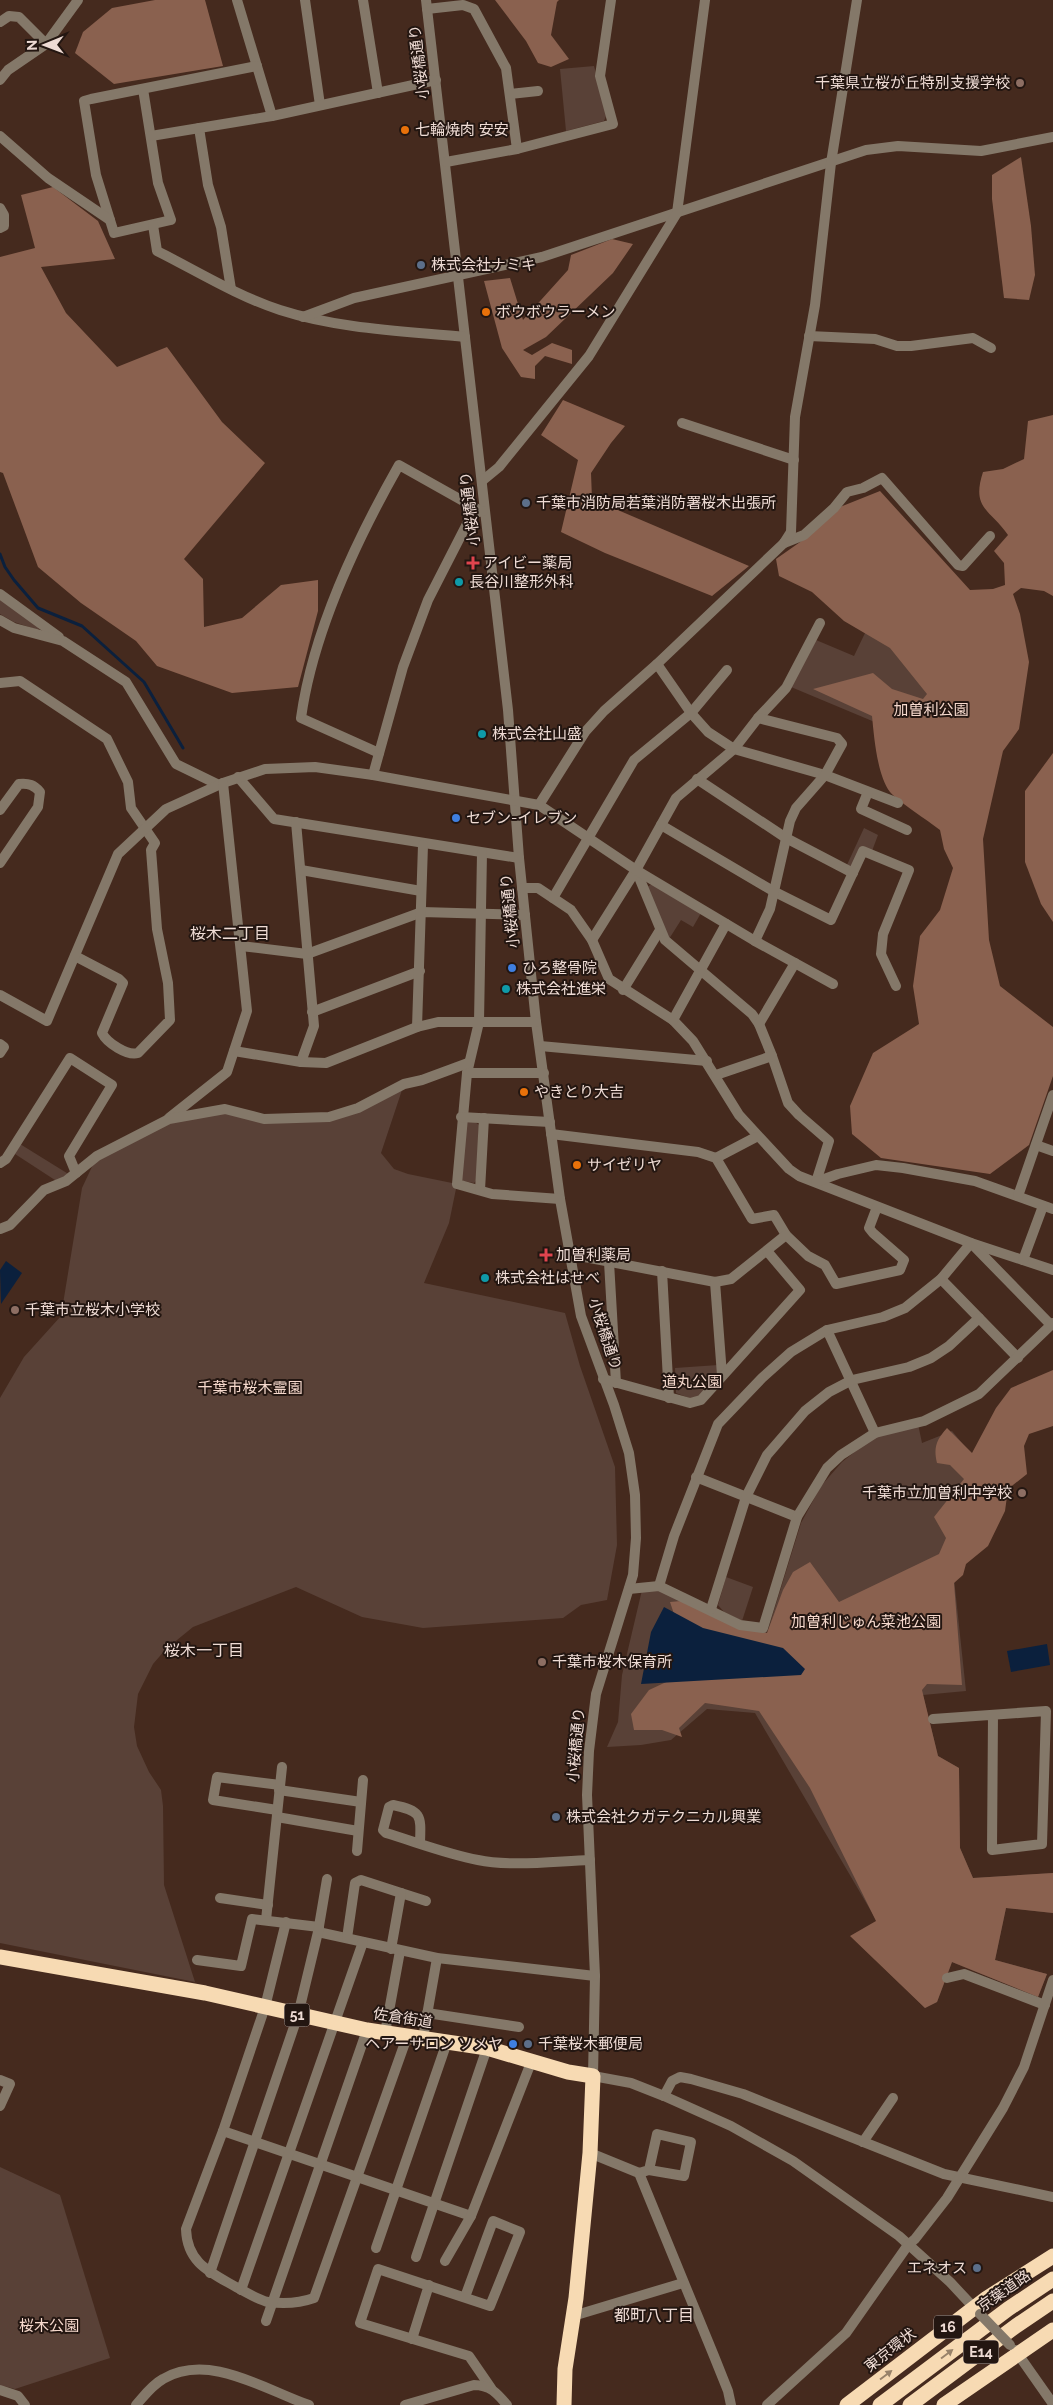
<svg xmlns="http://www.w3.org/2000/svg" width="1053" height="2405" font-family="Raleway,'Noto Sans JP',sans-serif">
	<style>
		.green { fill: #594137 }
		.forest { fill: #8a614f }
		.water { fill: #0b203d }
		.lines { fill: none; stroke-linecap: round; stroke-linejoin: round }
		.stream { stroke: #0b203d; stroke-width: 3 }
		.minor { stroke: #847869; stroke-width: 10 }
		.highway { stroke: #f7dab3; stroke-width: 15 }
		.minor-bridge { stroke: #847869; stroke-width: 10 }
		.oneway { fill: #98826a }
		.education-dot { fill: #8d6e63; stroke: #231611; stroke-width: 2 }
		.food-dot { fill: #e8710a; stroke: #231611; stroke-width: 2 }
		.service-dot { fill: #5c6f8a; stroke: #231611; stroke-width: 2 }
		.health-dot { fill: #e0444e; stroke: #231611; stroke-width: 2 }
		.culture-dot { fill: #0f9aa8; stroke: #231611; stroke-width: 2 }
		.shop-dot { fill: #3f7fe0; stroke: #231611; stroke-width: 2 }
		.labels { text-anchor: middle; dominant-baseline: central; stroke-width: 4; stroke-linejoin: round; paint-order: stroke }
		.shield { fill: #231611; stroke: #b1a09a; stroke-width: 1 }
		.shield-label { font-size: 14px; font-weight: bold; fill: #eedbd4 }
		.street-label { font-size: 15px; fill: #eedbd4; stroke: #231611 }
		.poi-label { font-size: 15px; fill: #eedbd4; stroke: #231611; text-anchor: start }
		.park-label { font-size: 15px; fill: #f6d9cd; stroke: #231611 }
		.neighbourhood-label { font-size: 16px; fill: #eedbd4; stroke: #231611 }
	</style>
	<rect width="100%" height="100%" fill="#452a1e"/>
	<g class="green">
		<polygon points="594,66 607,114 604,121 566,131 560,69"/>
		<polygon points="0,599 40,625 38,630 14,622 0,614"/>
		<polygon points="866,631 989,694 877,723 791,687 816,640 854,656"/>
		<polygon points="864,828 878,835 872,851 854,867 846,867"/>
		<polygon points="652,884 701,913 693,927 681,920 669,939 647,887"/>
		<polygon points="404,1084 381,1153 394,1169 408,1174 457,1184 449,1223 424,1283 565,1313 580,1366 615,1467 617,1545 607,1600 581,1605 563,1618 423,1628 362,1617 296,1587 193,1627 166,1649 153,1664 138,1694 134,1727 137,1746 149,1772 161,1790 163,1806 164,1885 195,1982 0,1943 0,1398 24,1357 61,1316 82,1188 97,1156 169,1119 225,1109 264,1119 329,1117"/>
		<polygon points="467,1122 475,1122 479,1125 477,1180 474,1183 463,1181 460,1178"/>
		<polygon points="20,1144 70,1175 58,1182 15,1154"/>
		<polygon points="718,1365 719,1376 699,1397 689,1398 676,1393 675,1368"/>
		<polygon points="918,1424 922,1443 952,1431 996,1484 952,1560 966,1691 923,1695 938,1756 959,1768 960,1848 973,1878 1053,1873 1053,1913 1006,1908 995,1960 1047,1974 1038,1997 952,1962 937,2002 925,2008 854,1939 878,1923 755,1713 707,1709 671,1740 641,1745 607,1747 618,1722 622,1675 642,1590 658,1588 740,1629 767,1633 801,1523 821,1486 842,1462 876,1435"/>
		<polygon points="726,1577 753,1587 742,1621 724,1612 718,1605"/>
		<polygon points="0,2167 60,2195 110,2358 15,2389 0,2385"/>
	</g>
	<g class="forest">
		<polygon points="155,0 205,0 223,66 114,84 75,53 83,32 112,8"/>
		<polygon points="495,0 559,0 557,2 551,35 569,59 551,67 538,63 526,41"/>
		<polygon points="1021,157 1031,226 1035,275 1029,300 1004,298 992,199 992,175"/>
		<polygon points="53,187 98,221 115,259 41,267 66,313 117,367 167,347 222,422 265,463 184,559 203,579 204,627 242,618 281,585 318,580 318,611 298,687 232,693 157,666 136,641 81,603 38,567 3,473 0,472 0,257 35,248 21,195"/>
		<polygon points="612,239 633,244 613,273 546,337 523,350 532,355 552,343 572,350 572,364 545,356 535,366 535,379 521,377 502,348 484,281 510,278 523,320 568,270 571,255"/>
		<polygon points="563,400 625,426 611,443 591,473 592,499 749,566 712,596 605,553 561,532 578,460 541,435"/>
		<path d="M1053,415V596L1044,591L1021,588L1013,594L1020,614L1029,662L1019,729L1003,751L983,839L989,940L1000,986L1053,1027V1076L1029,1145L990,1174L881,1158L852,1134L850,1106L873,1053L919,1024L913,986L920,936L940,910L953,868L944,849L940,830C929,821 897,801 890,792C877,775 874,736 872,716L813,689L873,673L892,689L923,699L927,694L890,648L844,621L812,592L779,576L776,559L803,540L840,507L880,491L970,590L993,589L1005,585L1004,563L994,551L1008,535C990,509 971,509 983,472L1003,469L1024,459L1028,421Z"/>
		<polygon points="1053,753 1053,922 1041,904 1025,862 1025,791"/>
		<path d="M1053,1370V1426L1029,1434L1024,1446L1027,1474L1008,1489L1005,1511L988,1546L966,1564L963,1575L954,1583L962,1685L927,1684L922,1690L938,1756L959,1768L960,1848L973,1878L1053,1873V1913L1006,1908L995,1960L1047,1974L1038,1997L952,1962L937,2002L925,2008L850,1936L876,1921L810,1788L759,1711L705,1703L679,1728L682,1737L662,1730H634L631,1714L649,1690L677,1677L726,1643L675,1617L670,1602L681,1601L740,1625L767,1633L783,1590L793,1572L810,1562L839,1602L939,1554L946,1538L934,1517L964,1479L950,1465L937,1463C933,1447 937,1439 947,1428L972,1453L996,1408L1011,1388Z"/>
	</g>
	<g class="water">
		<polygon points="6,1261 22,1273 1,1304 0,1270"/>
		<polygon points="664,1607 703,1628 783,1648 805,1669 801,1675 641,1684 651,1632"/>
		<polygon points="1047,1644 1050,1665 1011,1672 1007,1651"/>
	</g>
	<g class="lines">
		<polyline class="stream" points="0,554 5,567 14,580 38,608 82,626 144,682 183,748"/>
		<g class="minor">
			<polyline points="237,0 272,116"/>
			<polyline points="305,0 320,105"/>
			<polyline points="363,0 378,93"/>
			<polyline points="426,0 508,710 519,858 536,1022 560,1199 581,1316 614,1405 629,1453 635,1495 636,1538 633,1575 596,1694 589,1751 587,1795 595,1976 593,2076 631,2083 664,2096 731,2126 793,2161 899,2236 950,2282 978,2312"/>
			<polyline points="427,9 463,5 474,9 506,68 517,149"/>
			<polyline points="0,22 9,16 19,17 46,44"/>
			<polyline points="0,80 8,70 46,44 78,0"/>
			<polyline points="143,89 158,183 171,220 114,233 96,175 84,101 91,99 257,66"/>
			<polyline points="510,94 538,91"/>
			<polyline points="199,128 208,185 221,227 231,289"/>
			<polyline points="0,136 48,178 110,220"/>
			<polyline points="151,136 272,116 436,80"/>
			<polyline points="446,162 517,149 613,124 600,76 611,0"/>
			<polyline points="0,208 4,215 4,226 0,228"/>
			<path d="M153,225L157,251C197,271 237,296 280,310C339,329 404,331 465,337"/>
			<polyline points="303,317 354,298 542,257 866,150 898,146 981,151 1053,137"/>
			<polyline points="809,336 875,339 897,346 911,346 973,338 991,348"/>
			<polyline points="682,423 794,460"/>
			<polyline points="482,481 499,467 589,356 677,213 705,0"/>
			<polyline points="784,543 804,535 834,508 847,492 863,488 882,478 958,565 963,566 990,536"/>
			<polyline points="0,594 59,637"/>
			<polyline points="0,620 14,628 63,641 126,682 176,764 219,785"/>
			<polyline points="657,664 691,713 708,732 734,749 825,775 898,803"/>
			<path d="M0,683L20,681L107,739L128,782L131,808L155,843L151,850L157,929L168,983L170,1020L138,1053C127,1056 107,1043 102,1033L123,983L119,979L75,956"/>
			<path d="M379,753L301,718C313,631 356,541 399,465L481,511"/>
			<polyline points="373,775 403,667 428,600 472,514 483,511"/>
			<polyline points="238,777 274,819 519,858"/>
			<polyline points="697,779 786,838 853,873"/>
			<polyline points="868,792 861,809 907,830"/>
			<polyline points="539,805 585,732 604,711 657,664 784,543 791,532 795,417 815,305 831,163 857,0"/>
			<path d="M0,810L19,784C29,783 34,785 40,792L38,807L0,863"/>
			<polyline points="296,822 314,1026 301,1062"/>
			<polyline points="661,825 773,891 831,920 863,851 909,870 883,934 881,954 896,986"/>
			<polyline points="482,853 479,1022 467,1073 457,1184 492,1194 560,1199"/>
			<polyline points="301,870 421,891"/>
			<polyline points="636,870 665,940 752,1014 759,1024 772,1056 788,1103 799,1115 829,1141 816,1182"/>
			<polyline points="522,888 538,888 571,910 592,940 609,979 673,1020 693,1041 739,1115 789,1169 799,1176 971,1243 1053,1270"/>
			<polyline points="553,898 634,760 691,713 727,670"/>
			<polyline points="592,940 636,870 676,798 734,749 758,718 786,688 820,623"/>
			<polyline points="755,941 770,909 790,821 796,808 825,775 842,744 837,738 758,718"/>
			<polyline points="241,946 307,954 422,912 525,915"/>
			<polyline points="623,990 660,930"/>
			<polyline points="0,995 47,1021 118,854 166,809 223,783 265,769 315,767 373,775 539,805 636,870 755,941 833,984"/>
			<polyline points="312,1012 420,971"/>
			<polyline points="673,1020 726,924"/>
			<polyline points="759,1024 795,963"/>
			<polyline points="417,1027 423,845"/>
			<polyline points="0,1044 4,1047 0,1053"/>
			<polyline points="540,1046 707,1061"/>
			<polyline points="234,1051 301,1062 326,1063 417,1027 438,1022 536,1022"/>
			<polyline points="467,1073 544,1073"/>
			<polyline points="716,1075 772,1056"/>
			<polyline points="461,1117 550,1122"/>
			<polyline points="169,1118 227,1072 247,1011 223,783"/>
			<polyline points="551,1134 698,1152 716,1158 752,1219 774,1215 786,1235 808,1256 825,1265 836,1284 900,1270 904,1260 873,1233 869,1228 877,1207"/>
			<polyline points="1036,1145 1053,1151"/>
			<polyline points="716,1158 756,1137"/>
			<polyline points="0,1163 6,1159 70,1058 112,1085 69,1156 76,1173"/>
			<polyline points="816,1182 838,1174 876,1165 903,1168 975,1181 1053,1209"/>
			<polyline points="480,1190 484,1118"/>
			<polyline points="1018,1196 1053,1095"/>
			<polyline points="0,1229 10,1225 44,1190 66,1181 97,1156 169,1119 225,1109 264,1119 329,1117 358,1108 404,1084 422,1080 468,1063"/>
			<polyline points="569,1254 715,1282 731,1279 786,1235"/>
			<polyline points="1023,1260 1043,1206"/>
			<polyline points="609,1262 616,1383"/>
			<polyline points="662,1271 669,1398"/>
			<polyline points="941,1279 1018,1358"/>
			<polyline points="715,1282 722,1375"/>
			<polyline points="827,1330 875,1433"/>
			<polyline points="603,1379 690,1403 701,1400 800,1290 767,1251"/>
			<polyline points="696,1477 797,1517"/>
			<polyline points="659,1586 674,1536 718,1424 762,1378 791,1352 827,1330 883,1317 905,1308 941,1279 971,1243 1051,1325"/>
			<polyline points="629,1589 659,1586 740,1625 763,1628 797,1517 827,1468 841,1455 875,1433 924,1421 979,1394 1053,1323"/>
			<polyline points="711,1609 746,1497 767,1455 805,1411 829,1392 852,1380 909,1367 931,1358 949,1346 979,1318"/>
			<polyline points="933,1719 1046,1711 1042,1844 992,1850 993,1715"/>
			<polyline points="279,1790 361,1802"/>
			<polyline points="277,1810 213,1800 217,1777 280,1785"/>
			<polyline points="277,1817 358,1831"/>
			<path d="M420,1843C421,1815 422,1811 393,1805L389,1807L383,1830L386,1833C416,1842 447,1854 478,1860C510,1867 557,1861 590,1860"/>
			<polyline points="357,1851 363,1780"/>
			<polyline points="401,1893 426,1901"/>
			<polyline points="220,1898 268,1905"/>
			<polyline points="266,1920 282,1767"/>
			<path d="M286,1922L265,2007L223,2131L186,2229C187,2263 210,2272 236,2287C246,2292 258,2300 268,2302C284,2304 300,2303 314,2298L407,2037"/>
			<polyline points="318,1932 437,1958 595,1976"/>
			<polyline points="347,1938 355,1883 361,1880 401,1893 391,1949"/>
			<polyline points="197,1960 241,1966 252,1919 319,1927"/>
			<polyline points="947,1978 964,1974 1045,2005"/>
			<polyline points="427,2013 519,2027"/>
			<polyline points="385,2033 400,1951"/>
			<polyline points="423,2038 437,1958"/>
			<polyline points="0,2080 10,2084 0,2106"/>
			<polyline points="664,2096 672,2081 680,2077 691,2079 743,2094 944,2174 1053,2197"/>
			<polyline points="223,2131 471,2216"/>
			<polyline points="863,2142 893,2098"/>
			<polyline points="590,2153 639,2173 714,2356 728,2391 731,2405"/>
			<polyline points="639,2173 649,2170 684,2176 691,2142 657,2134 649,2170"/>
			<polyline points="376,2248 447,2042"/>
			<polyline points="416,2257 487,2048"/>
			<polyline points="445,2261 471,2216 532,2060"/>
			<polyline points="210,2273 298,2015 318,1932 327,1879"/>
			<polyline points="241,2290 363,1942"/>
			<polyline points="465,2297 493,2221 520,2232 490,2306 378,2269 360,2323 469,2356 491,2388"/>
			<polyline points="573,2316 683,2283"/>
			<polyline points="266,2321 367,2030"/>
			<polyline points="412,2339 429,2285"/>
			<polyline points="1015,2350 1053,2404"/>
			<polyline points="0,2390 18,2396 25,2405"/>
			<path d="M136,2405C144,2396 152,2385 163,2379C209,2352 265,2390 309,2405"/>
			<path d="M405,2405L474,2385C490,2385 497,2393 507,2405"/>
			<polyline points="767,2405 846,2333 908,2245 915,2239 947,2198 1003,2108 1024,2067 1053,1980"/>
		</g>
		<g class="highway">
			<polyline points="0,1957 205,1993 367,2030 487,2048 568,2072 593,2076 590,2153 576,2298 565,2369 564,2405"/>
			<polyline points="847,2405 987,2298 1053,2256"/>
			<polyline points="880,2405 1008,2309 1053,2279"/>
			<polyline points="910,2405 1016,2326 1053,2301"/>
			<polyline points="944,2405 1053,2330"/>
		</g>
		<polyline class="minor-bridge" points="980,2314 1010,2345"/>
	</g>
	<defs><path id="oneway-solid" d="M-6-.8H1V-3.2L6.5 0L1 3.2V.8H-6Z" transform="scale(1.25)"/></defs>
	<g class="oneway">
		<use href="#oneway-solid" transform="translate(947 2354) rotate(-37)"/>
		<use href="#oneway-solid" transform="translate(886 2375) rotate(-37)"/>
	</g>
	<g class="education-dot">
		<circle cx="1020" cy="83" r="5"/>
		<circle cx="15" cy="1310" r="5"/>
		<circle cx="1022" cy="1493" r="5"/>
		<circle cx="542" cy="1662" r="5"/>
	</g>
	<g class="food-dot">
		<circle cx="405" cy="130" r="5"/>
		<circle cx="486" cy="312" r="5"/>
		<circle cx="524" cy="1092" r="5"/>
		<circle cx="577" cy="1165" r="5"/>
	</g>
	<g class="service-dot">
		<circle cx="421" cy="265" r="5"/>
		<circle cx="526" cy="503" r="5"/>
		<circle cx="556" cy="1817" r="5"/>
		<circle cx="528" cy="2044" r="5"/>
		<circle cx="977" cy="2268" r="5"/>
	</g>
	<g class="health-dot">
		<path d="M470.5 555.5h5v5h5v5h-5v5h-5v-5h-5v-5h5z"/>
		<path d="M543.5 1247.5h5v5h5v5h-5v5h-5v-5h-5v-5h5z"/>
	</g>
	<g class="culture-dot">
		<circle cx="459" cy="582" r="5"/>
		<circle cx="482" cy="734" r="5"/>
		<circle cx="506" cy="989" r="5"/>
		<circle cx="485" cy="1278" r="5"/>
	</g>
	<g class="shop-dot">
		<circle cx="456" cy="818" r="5"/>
		<circle cx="512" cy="968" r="5"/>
		<circle cx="513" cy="2044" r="5"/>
	</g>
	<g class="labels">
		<g class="shield">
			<rect x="284.5" y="2003.5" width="25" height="23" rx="4"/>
			<rect x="934" y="2315.5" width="28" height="23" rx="4"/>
			<rect x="963.5" y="2340.5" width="35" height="23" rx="4"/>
		</g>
		<g class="shield-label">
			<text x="297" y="2015">51</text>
			<text x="948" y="2327">16</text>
			<text x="981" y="2352">E14</text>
		</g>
		<g class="street-label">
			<text transform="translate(419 62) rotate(-97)">小桜橋通り</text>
			<text transform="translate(470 509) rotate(-97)">小桜橋通り</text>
			<text transform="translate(510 911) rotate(-96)">小桜橋通り</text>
			<text transform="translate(605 1334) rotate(72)">小桜橋通り</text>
			<text transform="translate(576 1745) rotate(-85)">小桜橋通り</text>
			<text transform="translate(403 2018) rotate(9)">佐倉街道</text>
			<text transform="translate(1004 2291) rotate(-35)">京葉道路</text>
			<text transform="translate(890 2350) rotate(-38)">東京環状</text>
		</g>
		<g class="poi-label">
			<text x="1010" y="83" text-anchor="end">千葉県立桜が丘特別支援学校</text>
			<text x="415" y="130">七輪焼肉 安安</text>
			<text x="431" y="265">株式会社ナミキ</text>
			<text x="496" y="312">ボウボウラーメン</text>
			<text x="536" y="503">千葉市消防局若葉消防署桜木出張所</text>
			<text x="483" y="563">アイビー薬局</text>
			<text x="469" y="582">長谷川整形外科</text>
			<text x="492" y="734">株式会社山盛</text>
			<text x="466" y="818">セブン-イレブン</text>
			<text x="522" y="968">ひろ整骨院</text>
			<text x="516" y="989">株式会社進栄</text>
			<text x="534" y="1092">やきとり大吉</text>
			<text x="587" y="1165">サイゼリヤ</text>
			<text x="556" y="1255">加曽利薬局</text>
			<text x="495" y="1278">株式会社はせべ</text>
			<text x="25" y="1310">千葉市立桜木小学校</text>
			<text x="1012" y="1493" text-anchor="end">千葉市立加曽利中学校</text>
			<text x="552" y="1662">千葉市桜木保育所</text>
			<text x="566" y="1817">株式会社クガテクニカル興業</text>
			<text x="503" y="2044" text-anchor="end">ヘアーサロン ソメヤ</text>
			<text x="538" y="2044">千葉桜木郵便局</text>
			<text x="967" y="2268" text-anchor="end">エネオス</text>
		</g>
		<g class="park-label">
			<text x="931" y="710">加曽利公園</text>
			<text x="692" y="1382">道丸公園</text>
			<text x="250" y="1388">千葉市桜木霊園</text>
			<text x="866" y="1622">加曽利じゅん菜池公園</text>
			<text x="49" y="2326">桜木公園</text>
		</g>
		<g class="neighbourhood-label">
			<text x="230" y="933">桜木二丁目</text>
			<text x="204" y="1650">桜木一丁目</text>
			<text x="654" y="2315">都町八丁目</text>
		</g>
	</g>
	<g transform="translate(45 45) rotate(269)" stroke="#231611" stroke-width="4" paint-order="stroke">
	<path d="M0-4L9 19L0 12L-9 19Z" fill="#eedbd4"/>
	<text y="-8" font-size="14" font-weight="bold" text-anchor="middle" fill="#eedbd4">N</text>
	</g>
</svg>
